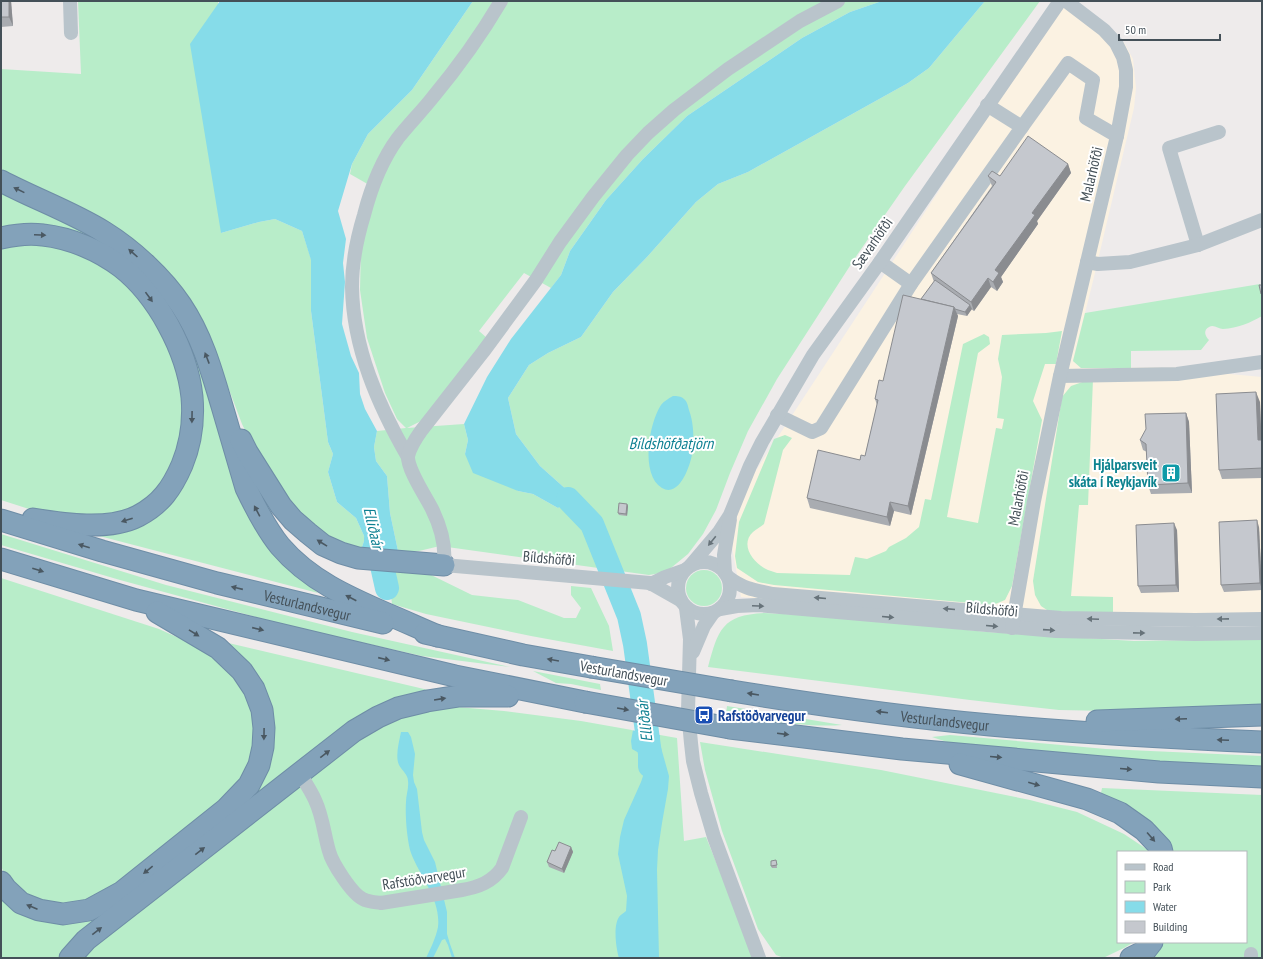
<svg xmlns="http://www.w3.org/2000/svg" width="1263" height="959" font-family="'PT Sans Narrow',sans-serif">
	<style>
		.commercial { fill: #fbf2e2 }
		.green { fill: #b8edc9 }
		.water { fill: #86dce9 }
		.pier { fill: #eeebeb }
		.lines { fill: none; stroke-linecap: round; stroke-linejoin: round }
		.river { stroke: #86dce9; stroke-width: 24 }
		.highway-casing { stroke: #6e8da6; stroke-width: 23 }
		.minor { stroke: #b9c4cb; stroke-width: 14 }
		.highway { stroke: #83a2ba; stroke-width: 21 }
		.highway-bridge-casing { stroke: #6e8da6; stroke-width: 23; stroke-linecap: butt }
		.highway-bridge { stroke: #83a2ba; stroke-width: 21 }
		.wall { fill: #a9acb1 }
		.shaded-wall { fill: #8a8c90 }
		.building { fill: #c5c8ce; stroke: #8a8c90 }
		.oneway { fill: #4a5862 }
		.oneway2 { fill: #67737a }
		.labels { text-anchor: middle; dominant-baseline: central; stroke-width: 4; stroke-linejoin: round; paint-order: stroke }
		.street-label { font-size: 15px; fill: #445058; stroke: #fff }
		.culture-label { font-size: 15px; font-weight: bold; fill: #0d838f; stroke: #fff; text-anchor: end }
		.transit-label { font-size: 15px; font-weight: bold; fill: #164399; stroke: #fff; text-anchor: start }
		.water-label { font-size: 16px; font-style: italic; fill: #0e8092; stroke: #fff }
	</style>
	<rect width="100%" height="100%" fill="#eeebeb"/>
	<polygon class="commercial" points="1063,1 1108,25 1125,44 1133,59 1136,88 1134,108 1129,129 1093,281 1073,361 1081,368 1194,367 1219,373 1262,377 1262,625 908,612 741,597 732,547 740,495"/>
	<g class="green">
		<polygon points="78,1 220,1 218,2 221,233 259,222 275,219 302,231 311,259 311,311 328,442 333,454 328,472 337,502 356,518 365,538 362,547 349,551 307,528 263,467 242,424 207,331 189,298 160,266 1,172 1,69 81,74"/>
		<polygon points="473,1 882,1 850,12 802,38 687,116 643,159 606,200 570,251 561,275 551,288 524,273 479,331 487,338 421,421 407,428 464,424 468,440 465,454 518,491 533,494 558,508 568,491 540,466 516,434 508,398 529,365 548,353 581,337 613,292 647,257 696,202 718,184 748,172 908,83 929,68 985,1 1040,1 905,186 857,255 777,379 748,431 730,473 716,510 703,534 688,554 666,572 649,575 440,546 419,551 398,551 390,513 387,476 376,461 374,447 377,431 406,428 397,419 385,393 367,338 360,290 361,245 378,190 350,174 352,164 368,134 412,90"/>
		<polygon points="1,189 66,218 120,252 173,306 196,349 289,569 318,593 80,531 121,531 185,481 185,348 110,253 1,232"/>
		<polygon points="1,244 63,244 103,260 152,310 174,351 186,395 187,435 173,473 151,499 127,513 64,518 29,509 1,500"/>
		<path d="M1260,284L1262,298V316C1250,323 1238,328 1223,329C1218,329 1214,324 1209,327C1203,330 1205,336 1209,340L1201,350L1131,351V368H1081L1073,361L1085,313Z"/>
		<path d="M1062,331L1056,364H1045L1033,401L1042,420L1012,586L1005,600L993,605L774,585L758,582L737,568L735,556L739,522L774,439L785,435L792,438L783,450L764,524C761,527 756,529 753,532C739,545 754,564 768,570C771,571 774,572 777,573L850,575L855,557L867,559L886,551L889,547L906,538L919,527L925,499L931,500L963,344L984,334L989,337L990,344L978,353L947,517L978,523L996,428L1002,429L1004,419L997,418L1002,377L998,359L1002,335L1046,333Z"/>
		<polygon points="1091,379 1093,379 1088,505 1079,505 1071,596 1113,597 1113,615 1050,612 1041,606 1035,595 1033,581 1062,397 1071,386"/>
		<polygon points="1,534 166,585 352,632 510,667 422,656 289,626 120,580 1,545"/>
		<circle cx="704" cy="588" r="18"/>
		<polygon points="388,571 423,571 472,595 518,600 564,618 576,618 581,608 571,595 571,586 591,588 609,626 613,651 531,636 426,614 392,604"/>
		<polygon points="1,578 159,629 201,648 237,677 253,704 255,744 242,784 102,898 76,908 42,905 7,880 1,866"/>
		<path d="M764,613L844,617L987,632L1134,641L1262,639V710L1213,713L1059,710L970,700L708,667C718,630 722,615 764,613Z"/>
		<polygon points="220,641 441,693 397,703 62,958 1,958 1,892 91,917 243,803 269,710 261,678"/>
		<polygon points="533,671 600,684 601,690 571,684 556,683"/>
		<path d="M727,706L842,725C806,728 763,719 726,715Z"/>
		<polygon points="457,707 504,711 581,721 677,738 684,841 706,837 755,958 81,958 89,948 366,731 411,712"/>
		<polygon points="950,735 1106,749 1262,756 1262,768 1106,760 953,744 932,737"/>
		<polygon points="700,742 881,770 1030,800 1077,812 1124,834 1148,850 1149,852 1118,852 1118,942 1134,942 1124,948 1103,958 784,958 776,955 758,929 722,831 705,770"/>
		<polygon points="1102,788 1262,795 1262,958 1144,958 1156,950 1163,942 1246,942 1246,852 1171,852 1100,798"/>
	</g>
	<g class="water">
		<polygon points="220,1 473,1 412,90 368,134 352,164 338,211 346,239 343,263 345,282 342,324 351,356 359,373 360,394 365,409 377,431 374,447 376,461 387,476 390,513 398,551 362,547 365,538 356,518 337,502 328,472 333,454 328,442 311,311 311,260 302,231 275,219 259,222 221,233 190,44"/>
		<polygon points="882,1 985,1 929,68 908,83 748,172 718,184 696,202 647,257 613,292 581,337 548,353 529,365 508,398 516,434 540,466 568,491 568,499 558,508 533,494 518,491 473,473 465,454 468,440 464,424 487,377 511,339 561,275 570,251 606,200 643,159 687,116 802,38 850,12"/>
		<path d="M673,396C677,396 681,396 684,399C687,401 688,406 689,410C693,421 694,434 693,446C693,459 681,499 662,488C640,475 649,423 661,405C664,401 668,399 673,396Z"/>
		<path d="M633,730L660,735V744L669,776L668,789L662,823L658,850L657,870L659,958H619C616,948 613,926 619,917C620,915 624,913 626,911L627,896L618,854L620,837L624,820L641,782L645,770L639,753L632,749L631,741Z"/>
		<path d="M401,732H408L411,737L415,754L413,775L414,782L417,789L422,832L424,840L435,862L447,912V934L450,944L455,958H452L448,945L445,939L442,940L433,958H426C431,948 436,937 438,927C441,899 420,877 411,853C407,841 405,815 406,802C406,795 409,788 408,781C408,774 402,771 399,765C395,756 399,742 401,732Z"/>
	</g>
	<polygon class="pier" points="633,728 660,733 662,735 631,730"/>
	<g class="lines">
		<g class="river">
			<polyline points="568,499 592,524 629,616 635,644 650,754 650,766"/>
			<polyline points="376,539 387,588"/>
		</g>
		<g class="highway-casing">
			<g id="highway">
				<path d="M1,181C35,199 72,212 104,232C133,250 163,278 181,305C202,336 212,372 222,406C230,434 238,461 246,488C256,509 266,529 280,546C309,580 348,597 387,614C404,621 421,629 438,636"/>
				<path d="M1,238C14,235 29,233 43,235C70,238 99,250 121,267C157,295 187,350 192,397C194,420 191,443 182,465C172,488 161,504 138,516C109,531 64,524 33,519"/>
				<polyline points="241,440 247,452 281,506 293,520 308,533 323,545 341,553 358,558 444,565"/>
				<path id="s1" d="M1,520L102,551L217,583L383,623"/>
				<polyline points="1,559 136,600 455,676 585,702"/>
				<polyline points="425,633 523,655 591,667"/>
				<path id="s2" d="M732,691C818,705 904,717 990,725C1081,733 1171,738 1262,742"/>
				<polyline points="1097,721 1262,715"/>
				<polyline points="730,728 902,749 1159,772 1262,777"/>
				<polyline points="960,764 1087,799 1120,813 1144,830 1161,848 1162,852"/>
				<polyline points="1,882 6,889 21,903 39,910 63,914 89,910 122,892 226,809 249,785 259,765 263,747 264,728 262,710 254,689 242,671 218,648 157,612"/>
				<polyline points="70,958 86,940 354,731 378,717 398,708 427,701 459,696 508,696"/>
				<polyline points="1131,958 1145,951 1152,942"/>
			</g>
		</g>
		<g class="minor">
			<polyline points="70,1 71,33"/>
			<polyline points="1022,127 1068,63 1093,80 1086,118 1117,136"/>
			<polyline points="1198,245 1169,148 1219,132"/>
			<polyline points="1087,262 1098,264 1130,262 1198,245 1262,220"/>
			<polyline points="911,284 1022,127 987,105"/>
			<polyline points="1060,376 1177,374 1262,362"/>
			<polyline points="777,415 812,432 821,428 911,284 880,262"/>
			<path d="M408,457C378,405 353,348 352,287C352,263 357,238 364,215C371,188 381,161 398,138C409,124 422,111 433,97C458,67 481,35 501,1"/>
			<circle cx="704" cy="588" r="26"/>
			<polyline points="691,565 719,532 730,515 750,466 762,442 813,355 880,262 1060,1"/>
			<polyline points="725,573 724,555 730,519"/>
			<path d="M728,577C744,589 754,590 773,594L1061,618L1195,620L1262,619"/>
			<polyline points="651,584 665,577 685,570"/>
			<path d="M680,600L650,583L444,565C446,545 441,527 432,509C426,497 407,469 408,456C410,448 416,438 421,431L483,352L536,280L560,242L593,197L627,155L648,133L674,110L728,69L800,21L838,1"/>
			<polyline points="686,608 690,639 688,711 691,743 693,761 701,793 714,837 759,958"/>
			<polyline points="720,609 737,606 758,605 1056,631 1195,634 1262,633"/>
			<polyline points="1012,628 1034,501 1060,376 1117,136 1126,87 1126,70 1123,57 1116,43 1104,30 1066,1"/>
			<polyline points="693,652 704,626 713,613"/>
			<path d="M300,774C305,782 311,791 315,800C323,817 324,834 329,851C332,863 352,894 363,899C368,902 375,902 381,903L462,890C479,887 492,882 502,868L521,817"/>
			<polyline points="1251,954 1251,958"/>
		</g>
		<use href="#highway" class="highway"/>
		<g class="highway-bridge-casing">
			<g id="highway-bridge">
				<polyline points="591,667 732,691"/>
				<polyline points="585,702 730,728"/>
			</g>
		</g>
		<use href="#highway-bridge" class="highway-bridge"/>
	</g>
	<g class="wall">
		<polygon points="1,1 11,1 13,26 1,27"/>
		<polygon points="1068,164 1071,173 1037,221 1038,224 1001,277 1003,282 997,291 991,287 974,311 971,309 967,316 957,314 958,316 911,515 894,511 890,526 810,508 807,498 865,456 877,405 875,399 921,299 934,282 931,273 992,186 988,176 1000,176"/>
		<polygon points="1260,402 1261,440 1262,440 1262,478 1222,479 1219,470"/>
		<polygon points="1186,413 1189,422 1192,493 1151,494 1148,485 1147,452 1143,450 1140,440"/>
		<polygon points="627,504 628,506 627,516 619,515 618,513"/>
		<polygon points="1259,527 1262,590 1224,592 1221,585"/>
		<polygon points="1177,530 1179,592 1141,593 1138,586"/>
		<polygon points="571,847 573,852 564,873 549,867 547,862 555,851"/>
		<polygon points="776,860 777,868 772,868 771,866"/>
	</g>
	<g class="shaded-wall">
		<polygon points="9,1 11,1 13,26 9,17"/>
		<polygon points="1068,164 1071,173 1037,221 1038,224 1001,277 1003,282 997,291 993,282 995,270 1032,213"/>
		<polygon points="988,278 991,287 974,311 971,302"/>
		<polygon points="970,305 972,309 967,316 965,312"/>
		<polygon points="954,307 958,316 911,515 908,506"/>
		<polygon points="1256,392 1260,402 1262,450 1258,440"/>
		<polygon points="1186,413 1189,422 1192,493 1188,483"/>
		<polygon points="890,502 894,511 890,526 887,517"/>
		<polygon points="627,504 628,506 627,516 626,514"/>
		<polygon points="1257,520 1259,527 1262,590 1260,583"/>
		<polygon points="1174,523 1177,530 1179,592 1176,585"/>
		<polygon points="571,847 573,852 564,873 562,869"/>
	</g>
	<g class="building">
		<rect x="1" y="1" width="8" height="16"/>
		<polygon points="1028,136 1068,164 1032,213 1035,215 995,270 999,273 993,282 988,278 971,302 931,273 996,182 988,176 992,171 1000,176"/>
		<polygon points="935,280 970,305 965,312 955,309 954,307 921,299"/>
		<polygon points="1259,285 1262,285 1262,294 1261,294"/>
		<polygon points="903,295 954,307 908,506 890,502 887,517 807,498 818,450 860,460 861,455 865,456 878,400 875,399 879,380 883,381"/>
		<polygon points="1256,392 1258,440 1262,440 1262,468 1219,470 1216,394"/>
		<polygon points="1186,413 1188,483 1148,485 1146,444 1140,440 1146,429 1145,414"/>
		<polygon points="619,503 627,504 626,514 618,513"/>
		<polygon points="1257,520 1260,583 1221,585 1219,522"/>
		<polygon points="1174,523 1176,585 1138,586 1136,525"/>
		<polygon points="559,842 571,847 562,869 547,862 552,850 555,851"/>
		<polygon points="776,860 777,865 771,866 771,861"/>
	</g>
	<defs><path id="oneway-solid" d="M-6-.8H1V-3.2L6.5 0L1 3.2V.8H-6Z"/></defs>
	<g class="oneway">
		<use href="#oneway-solid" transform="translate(19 190) rotate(-154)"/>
		<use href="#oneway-solid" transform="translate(40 235) rotate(3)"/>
		<use href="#oneway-solid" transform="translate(133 253) rotate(-138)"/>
		<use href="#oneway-solid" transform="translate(149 297) rotate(54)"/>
		<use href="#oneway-solid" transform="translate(207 358) rotate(-111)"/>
		<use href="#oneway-solid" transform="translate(192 417) rotate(91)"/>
		<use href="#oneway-solid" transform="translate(257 511) rotate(-118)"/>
		<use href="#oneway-solid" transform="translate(127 520) rotate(162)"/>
		<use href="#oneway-solid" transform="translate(322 543) rotate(-148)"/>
		<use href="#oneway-solid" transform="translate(84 546) rotate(-163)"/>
		<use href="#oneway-solid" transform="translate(38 570) rotate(17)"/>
		<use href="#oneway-solid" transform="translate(237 588) rotate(-167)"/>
		<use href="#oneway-solid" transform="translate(351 598) rotate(-153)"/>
		<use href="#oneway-solid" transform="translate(258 629) rotate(13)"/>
		<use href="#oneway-solid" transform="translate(194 633) rotate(32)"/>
		<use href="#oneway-solid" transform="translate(384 659) rotate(13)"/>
		<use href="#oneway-solid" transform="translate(553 660) rotate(-170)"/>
		<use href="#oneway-solid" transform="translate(753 694) rotate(-171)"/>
		<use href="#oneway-solid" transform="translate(440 699) rotate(-9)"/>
		<use href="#oneway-solid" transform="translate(623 709) rotate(10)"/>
		<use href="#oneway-solid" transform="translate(882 712) rotate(-173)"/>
		<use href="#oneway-solid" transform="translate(1181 719) rotate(178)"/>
		<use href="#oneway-solid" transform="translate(264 734) rotate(91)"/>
		<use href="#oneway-solid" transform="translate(783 734) rotate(7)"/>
		<use href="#oneway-solid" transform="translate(1223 740) rotate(-177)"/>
		<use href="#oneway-solid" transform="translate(325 754) rotate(-38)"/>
		<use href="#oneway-solid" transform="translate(996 757) rotate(5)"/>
		<use href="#oneway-solid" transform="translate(1126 769) rotate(5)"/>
		<use href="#oneway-solid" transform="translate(1034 784) rotate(16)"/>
		<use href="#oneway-solid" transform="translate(1151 837) rotate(49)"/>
		<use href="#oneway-solid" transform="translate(200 851) rotate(-38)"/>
		<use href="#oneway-solid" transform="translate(148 870) rotate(141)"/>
		<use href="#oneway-solid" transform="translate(32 907) rotate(-157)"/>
		<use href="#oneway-solid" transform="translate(97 931) rotate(-38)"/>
	</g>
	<g class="oneway2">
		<use href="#oneway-solid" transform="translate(712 541) rotate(129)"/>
		<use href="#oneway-solid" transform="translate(820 598) rotate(-175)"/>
		<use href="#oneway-solid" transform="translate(758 606) rotate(2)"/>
		<use href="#oneway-solid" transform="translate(949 609) rotate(-175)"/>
		<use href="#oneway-solid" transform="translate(888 617) rotate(5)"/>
		<use href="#oneway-solid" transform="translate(1093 619) rotate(-178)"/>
		<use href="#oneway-solid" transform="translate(1223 619) rotate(179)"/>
		<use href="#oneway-solid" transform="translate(992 626) rotate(5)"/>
		<use href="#oneway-solid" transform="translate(1049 630) rotate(4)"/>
		<use href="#oneway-solid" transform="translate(1139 633) rotate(1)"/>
	</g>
	<defs>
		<g id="building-square" transform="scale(1)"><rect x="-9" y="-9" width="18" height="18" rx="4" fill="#0f9aa8" stroke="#fff"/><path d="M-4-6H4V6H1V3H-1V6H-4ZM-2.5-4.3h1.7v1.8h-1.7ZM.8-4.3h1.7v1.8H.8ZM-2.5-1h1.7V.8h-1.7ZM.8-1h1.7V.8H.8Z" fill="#fff"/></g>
		<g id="bus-square" transform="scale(1)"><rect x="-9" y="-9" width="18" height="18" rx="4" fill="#1a4fb4" stroke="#fff"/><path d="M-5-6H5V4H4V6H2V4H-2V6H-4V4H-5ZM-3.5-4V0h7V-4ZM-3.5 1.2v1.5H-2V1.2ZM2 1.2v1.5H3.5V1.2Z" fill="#fff"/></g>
	</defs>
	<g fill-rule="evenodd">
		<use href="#building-square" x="1171" y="473"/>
		<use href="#bus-square" x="704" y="715"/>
	</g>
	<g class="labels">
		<g class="street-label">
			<text transform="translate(1091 174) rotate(-77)">Malarhöfði</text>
			<text transform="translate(872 243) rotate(-55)">Sævarhöfði</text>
			<text transform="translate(1018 498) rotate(-79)">Malarhöfði</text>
			<text transform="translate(549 558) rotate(5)">Bíldshöfði</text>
			<text stroke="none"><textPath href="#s1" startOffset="318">Vesturlandsvegur</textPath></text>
			<text transform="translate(992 609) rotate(5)">Bíldshöfði</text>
			<text transform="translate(624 673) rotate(10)">Vesturlandsvegur</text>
			<text stroke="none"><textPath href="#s2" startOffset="215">Vesturlandsvegur</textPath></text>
			<text transform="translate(424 878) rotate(-9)">Rafstöðvarvegur</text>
		</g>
		<g class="culture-label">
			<text x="1157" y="464">Hjálparsveit<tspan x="1157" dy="17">skáta í Reykjavík</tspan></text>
		</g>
		<g class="transit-label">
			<text x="718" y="715">Rafstöðvarvegur</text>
		</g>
		<g class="water-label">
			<text x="671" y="443">Bíldshöfðatjörn</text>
			<text transform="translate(374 528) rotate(77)">Elliðaár</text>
			<text transform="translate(644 721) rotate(-97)">Elliðaár</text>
		</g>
	</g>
	<rect width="1263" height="959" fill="none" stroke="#445058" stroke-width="4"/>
	<rect x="1117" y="851" width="130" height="92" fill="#ffffff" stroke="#b4b9bc"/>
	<rect x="1125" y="864" width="20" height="6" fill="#b9c4cb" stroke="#b4b9bc"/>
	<text x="1153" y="871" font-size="12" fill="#445058">Road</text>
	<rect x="1125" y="881" width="20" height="12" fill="#b8edc9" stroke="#b4b9bc"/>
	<text x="1153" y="891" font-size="12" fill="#445058">Park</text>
	<rect x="1125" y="901" width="20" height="12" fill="#86dce9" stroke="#b4b9bc"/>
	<text x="1153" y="911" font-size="12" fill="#445058">Water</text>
	<rect x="1125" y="921" width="20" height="12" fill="#c5c8ce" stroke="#b4b9bc"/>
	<text x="1153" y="931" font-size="12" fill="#445058">Building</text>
	<path d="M1119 34v6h101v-6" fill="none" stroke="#445058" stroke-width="2"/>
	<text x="1125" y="34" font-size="12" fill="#445058" stroke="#ffffff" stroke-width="3" paint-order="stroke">50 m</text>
</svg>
